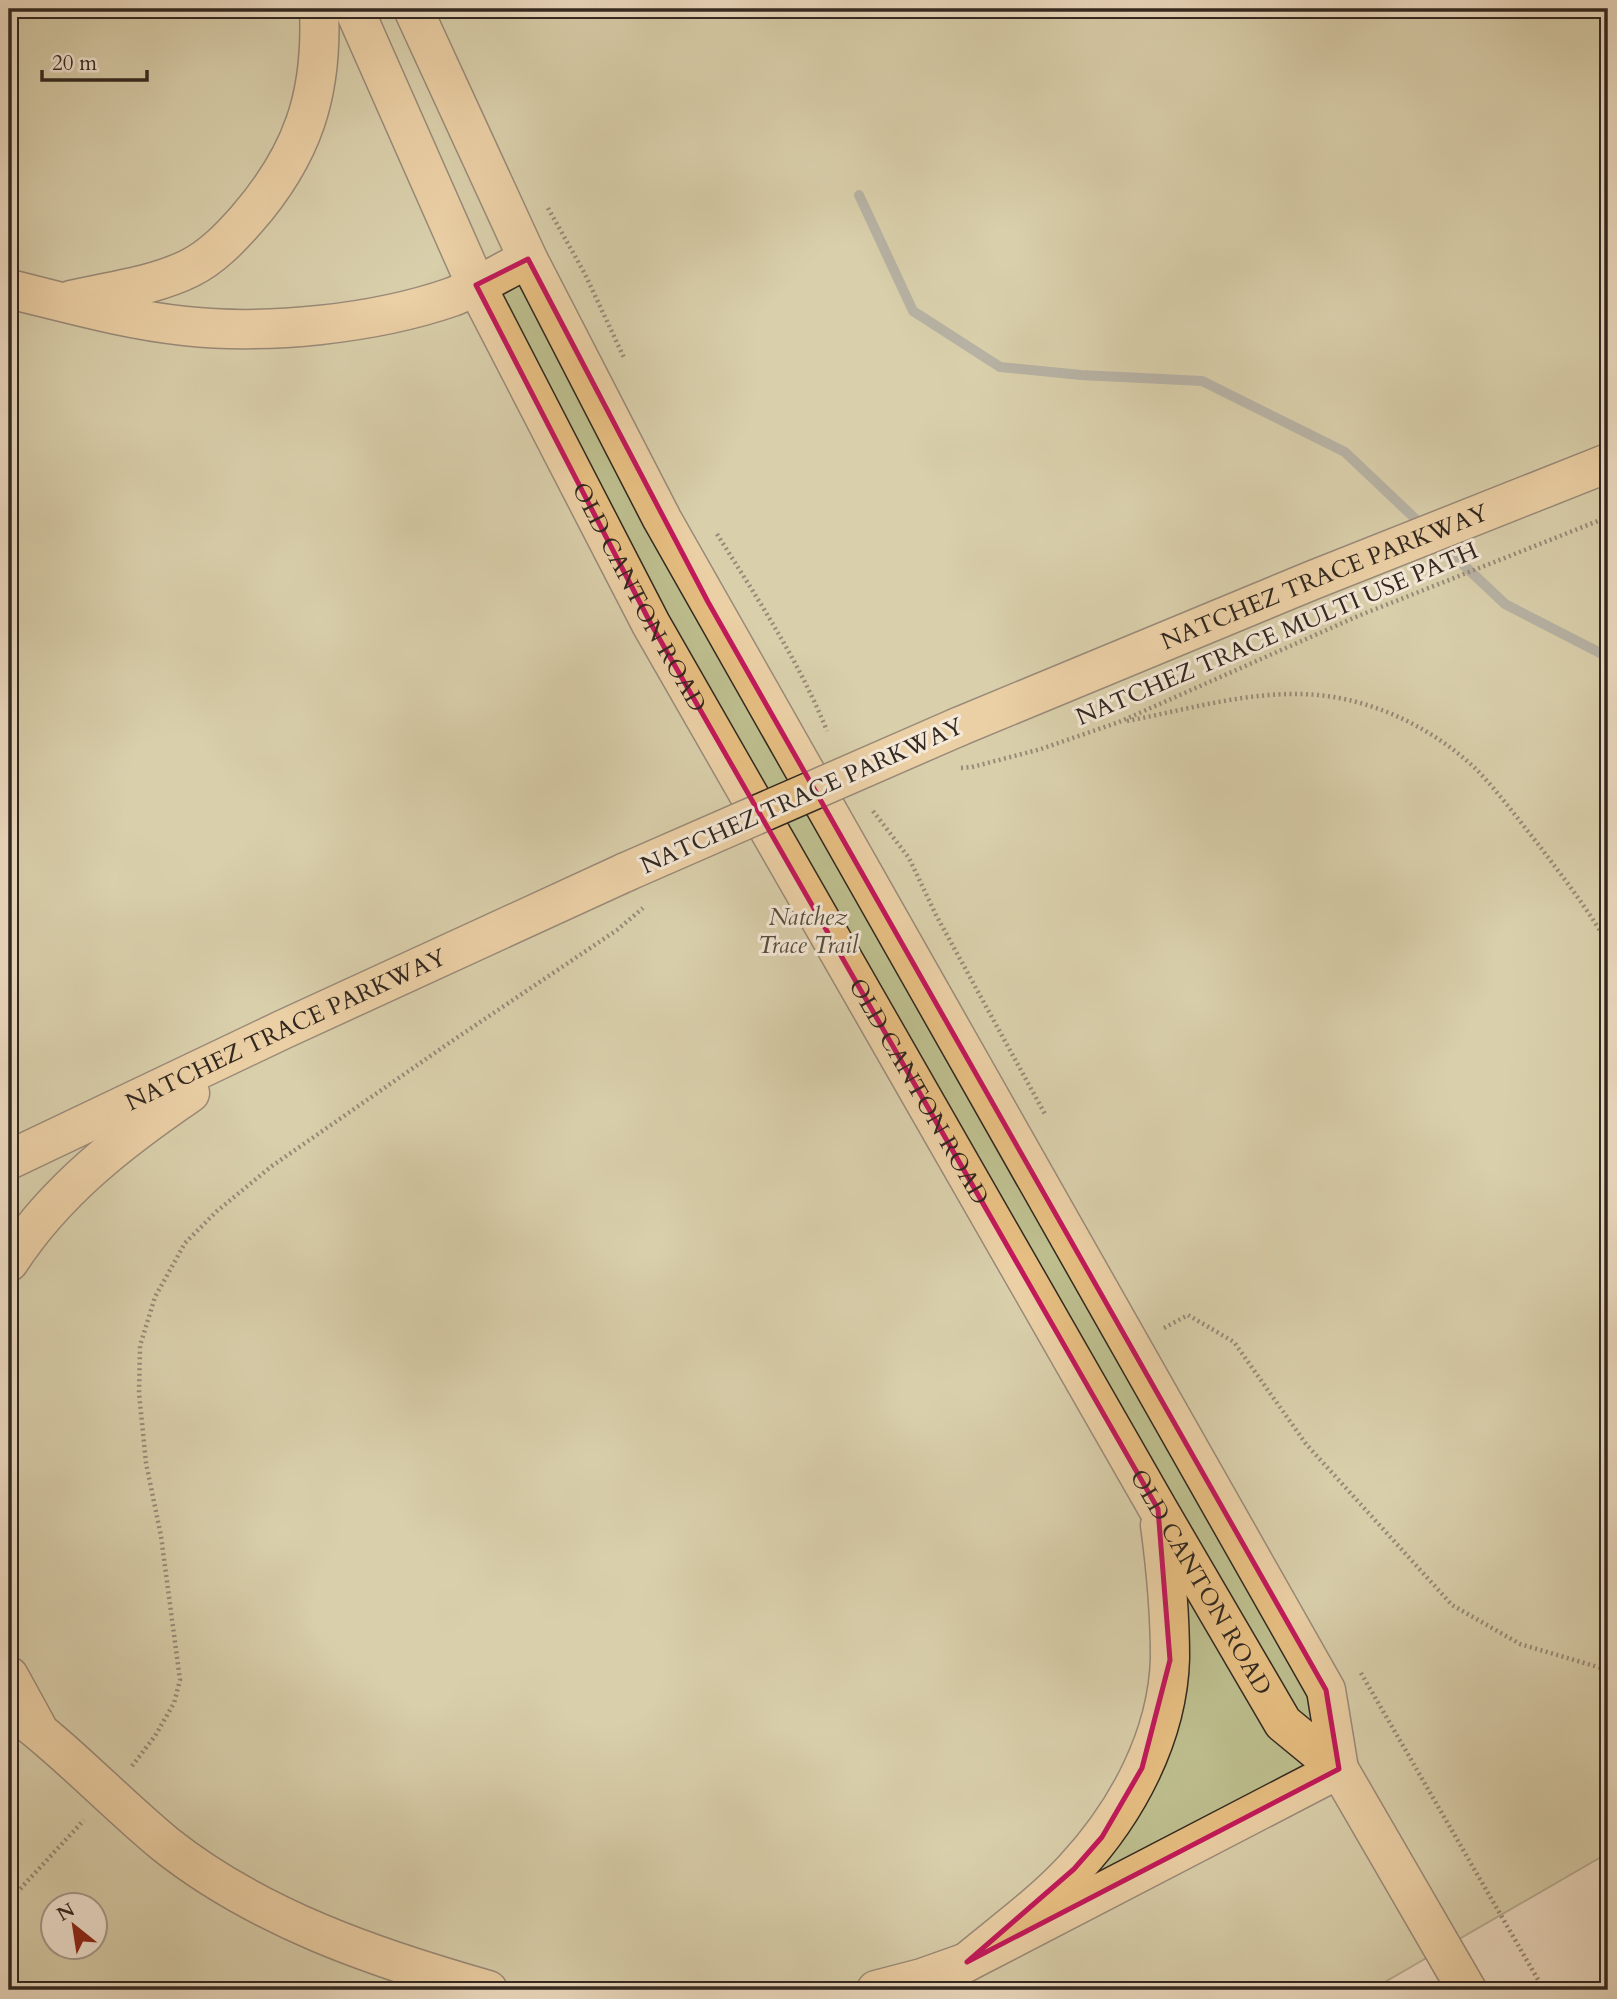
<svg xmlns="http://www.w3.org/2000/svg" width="1617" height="1999" font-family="Cardo,serif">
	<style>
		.green { fill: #bebf8f; stroke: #787458; stroke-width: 2; fill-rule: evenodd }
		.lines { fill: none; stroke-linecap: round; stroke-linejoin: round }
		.stream { stroke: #747e7f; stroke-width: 10 }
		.major-casing { stroke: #322820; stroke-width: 41 }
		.path { stroke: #322820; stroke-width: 4.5; stroke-dasharray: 2 3.5; stroke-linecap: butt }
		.major { stroke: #e7be81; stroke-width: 38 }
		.major-bridge-casing { stroke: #322820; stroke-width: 41; stroke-linecap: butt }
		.path-bridge { stroke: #322820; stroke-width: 4.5; stroke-dasharray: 2 3.5; stroke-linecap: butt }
		.major-bridge { stroke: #e7be81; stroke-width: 38 }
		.marked { fill: none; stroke: #c2185b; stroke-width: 5; stroke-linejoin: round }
		.labels { text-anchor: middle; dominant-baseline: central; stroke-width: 6; stroke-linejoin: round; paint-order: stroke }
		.street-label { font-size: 24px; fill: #322820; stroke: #f4e8d7 }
		.park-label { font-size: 24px; font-style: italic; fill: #554e3c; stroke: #f4e8d7 }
	</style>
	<rect width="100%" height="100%" fill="#eedcc2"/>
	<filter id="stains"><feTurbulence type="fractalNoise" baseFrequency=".00286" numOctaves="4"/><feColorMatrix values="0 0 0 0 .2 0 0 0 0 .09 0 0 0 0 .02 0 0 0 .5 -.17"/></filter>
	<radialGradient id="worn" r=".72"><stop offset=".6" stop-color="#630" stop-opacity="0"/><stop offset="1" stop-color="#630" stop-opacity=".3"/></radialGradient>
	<path class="green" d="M9,9H1608V1853L1371,1990H9ZM52,1904H94V1946H52Z"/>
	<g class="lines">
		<g class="stream">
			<polyline points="859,195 913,311 1000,367 1081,375 1202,381 1345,452 1425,528"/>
			<polyline points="1436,539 1505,604 1608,657"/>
		</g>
		<g class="major-casing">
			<g id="major">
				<path id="s1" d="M354,9L476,285L651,624L1158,1509L1283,1723L1339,1769"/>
				<polyline points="413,9 528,259 662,519 1326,1690 1339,1769 1467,1990"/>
				<path d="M9,289C67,303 126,320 185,326C267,335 374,324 452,297C478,287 503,271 528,259"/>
				<path d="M71,300C110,291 154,286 190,268C212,257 230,238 246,220C303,155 323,94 319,9"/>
				<path id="s2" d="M958,727L1313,580L1608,463"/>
				<path id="s3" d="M9,1160L282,1030L626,872"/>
				<path d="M9,1262C55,1191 121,1140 190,1093"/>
				<polyline points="9,1676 37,1727"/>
				<path d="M9,1708C65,1749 112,1800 165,1844C258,1918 375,1958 488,1990"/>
				<path d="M967,1962C1003,1932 1043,1903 1075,1868C1127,1812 1168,1736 1170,1658C1170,1613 1166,1569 1160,1525"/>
				<polyline points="876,1990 922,1978 967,1962 1339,1769"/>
			</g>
		</g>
		<g class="path">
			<polyline points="548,208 585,274 625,360"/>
			<path d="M717,534C757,598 799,661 827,731"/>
			<path d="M1127,721C1185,710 1241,693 1300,694C1365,695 1430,725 1477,770C1499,793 1518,819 1538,844C1562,876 1588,909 1608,944"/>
			<polyline points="972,767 1041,749 1119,722 1358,616 1608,517"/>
			<polyline points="873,811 909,858 936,915 1046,1116"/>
			<polyline points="1164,1328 1188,1315 1234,1342 1306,1444 1452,1605 1520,1644 1608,1670"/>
			<polyline points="1361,1673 1544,1990"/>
			<polyline points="132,1766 155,1736 174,1703 180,1680 161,1536 146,1463 139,1393 140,1346 155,1297 185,1243 217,1211 272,1166 452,1041 617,930 643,908"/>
			<polyline points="9,1901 84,1820"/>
		</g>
		<use href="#major" class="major"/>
		<g class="major-bridge-casing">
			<polyline id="major-bridge" points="626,872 958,727"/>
		</g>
		<polyline class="path-bridge" points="961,768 972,767"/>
		<use href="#major-bridge" class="major-bridge"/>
	</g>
	<path d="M0 0H1617V1999H0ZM528,259L708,602L1326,1690L1339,1769L967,1962L1074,1869L1102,1837L1142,1768L1170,1660L1158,1509L651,624L476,285Z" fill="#eedcc2" fill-opacity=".55" fill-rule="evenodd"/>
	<path class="marked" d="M528,259L708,602L1326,1690L1339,1769L967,1962L1074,1869L1102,1837L1142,1768L1170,1660L1158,1509L651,624L476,285Z"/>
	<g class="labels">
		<g class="street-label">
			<text stroke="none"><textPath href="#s2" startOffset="396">NATCHEZ TRACE PARKWAY</textPath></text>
			<text stroke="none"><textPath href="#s1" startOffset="654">OLD CANTON ROAD</textPath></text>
			<text transform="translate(1277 634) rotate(-23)">NATCHEZ TRACE MULTI USE PATH</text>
			<text transform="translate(802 796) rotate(-24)">NATCHEZ TRACE PARKWAY</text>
			<text stroke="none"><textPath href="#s3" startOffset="306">NATCHEZ TRACE PARKWAY</textPath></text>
			<text stroke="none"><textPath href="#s1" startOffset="1222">OLD CANTON ROAD</textPath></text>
			<text stroke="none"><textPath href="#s1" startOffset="1788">OLD CANTON ROAD</textPath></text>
		</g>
		<g class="park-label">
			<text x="808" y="917">Natchez<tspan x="808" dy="28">Trace Trail</tspan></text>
		</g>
	</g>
	<rect width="1617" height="1999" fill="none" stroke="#eedcc2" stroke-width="35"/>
	<rect x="10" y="10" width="1596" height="1978" fill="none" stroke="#322820" stroke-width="3.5"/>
	<rect x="18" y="18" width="1582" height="1964" fill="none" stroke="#322820" stroke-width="2"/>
	<g transform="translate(74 1926) rotate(330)"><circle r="33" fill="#f4e8d7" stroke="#a69b8e" stroke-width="2"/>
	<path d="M0-5L12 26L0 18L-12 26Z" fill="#8f2418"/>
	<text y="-10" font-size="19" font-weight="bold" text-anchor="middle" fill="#322820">N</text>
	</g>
	<path d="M42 70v10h105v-10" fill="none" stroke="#322820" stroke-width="3.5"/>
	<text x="52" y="70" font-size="21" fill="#322820" stroke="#f4e8d7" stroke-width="5" paint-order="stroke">20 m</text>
	<rect width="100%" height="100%" filter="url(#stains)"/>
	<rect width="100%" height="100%" fill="url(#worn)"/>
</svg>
